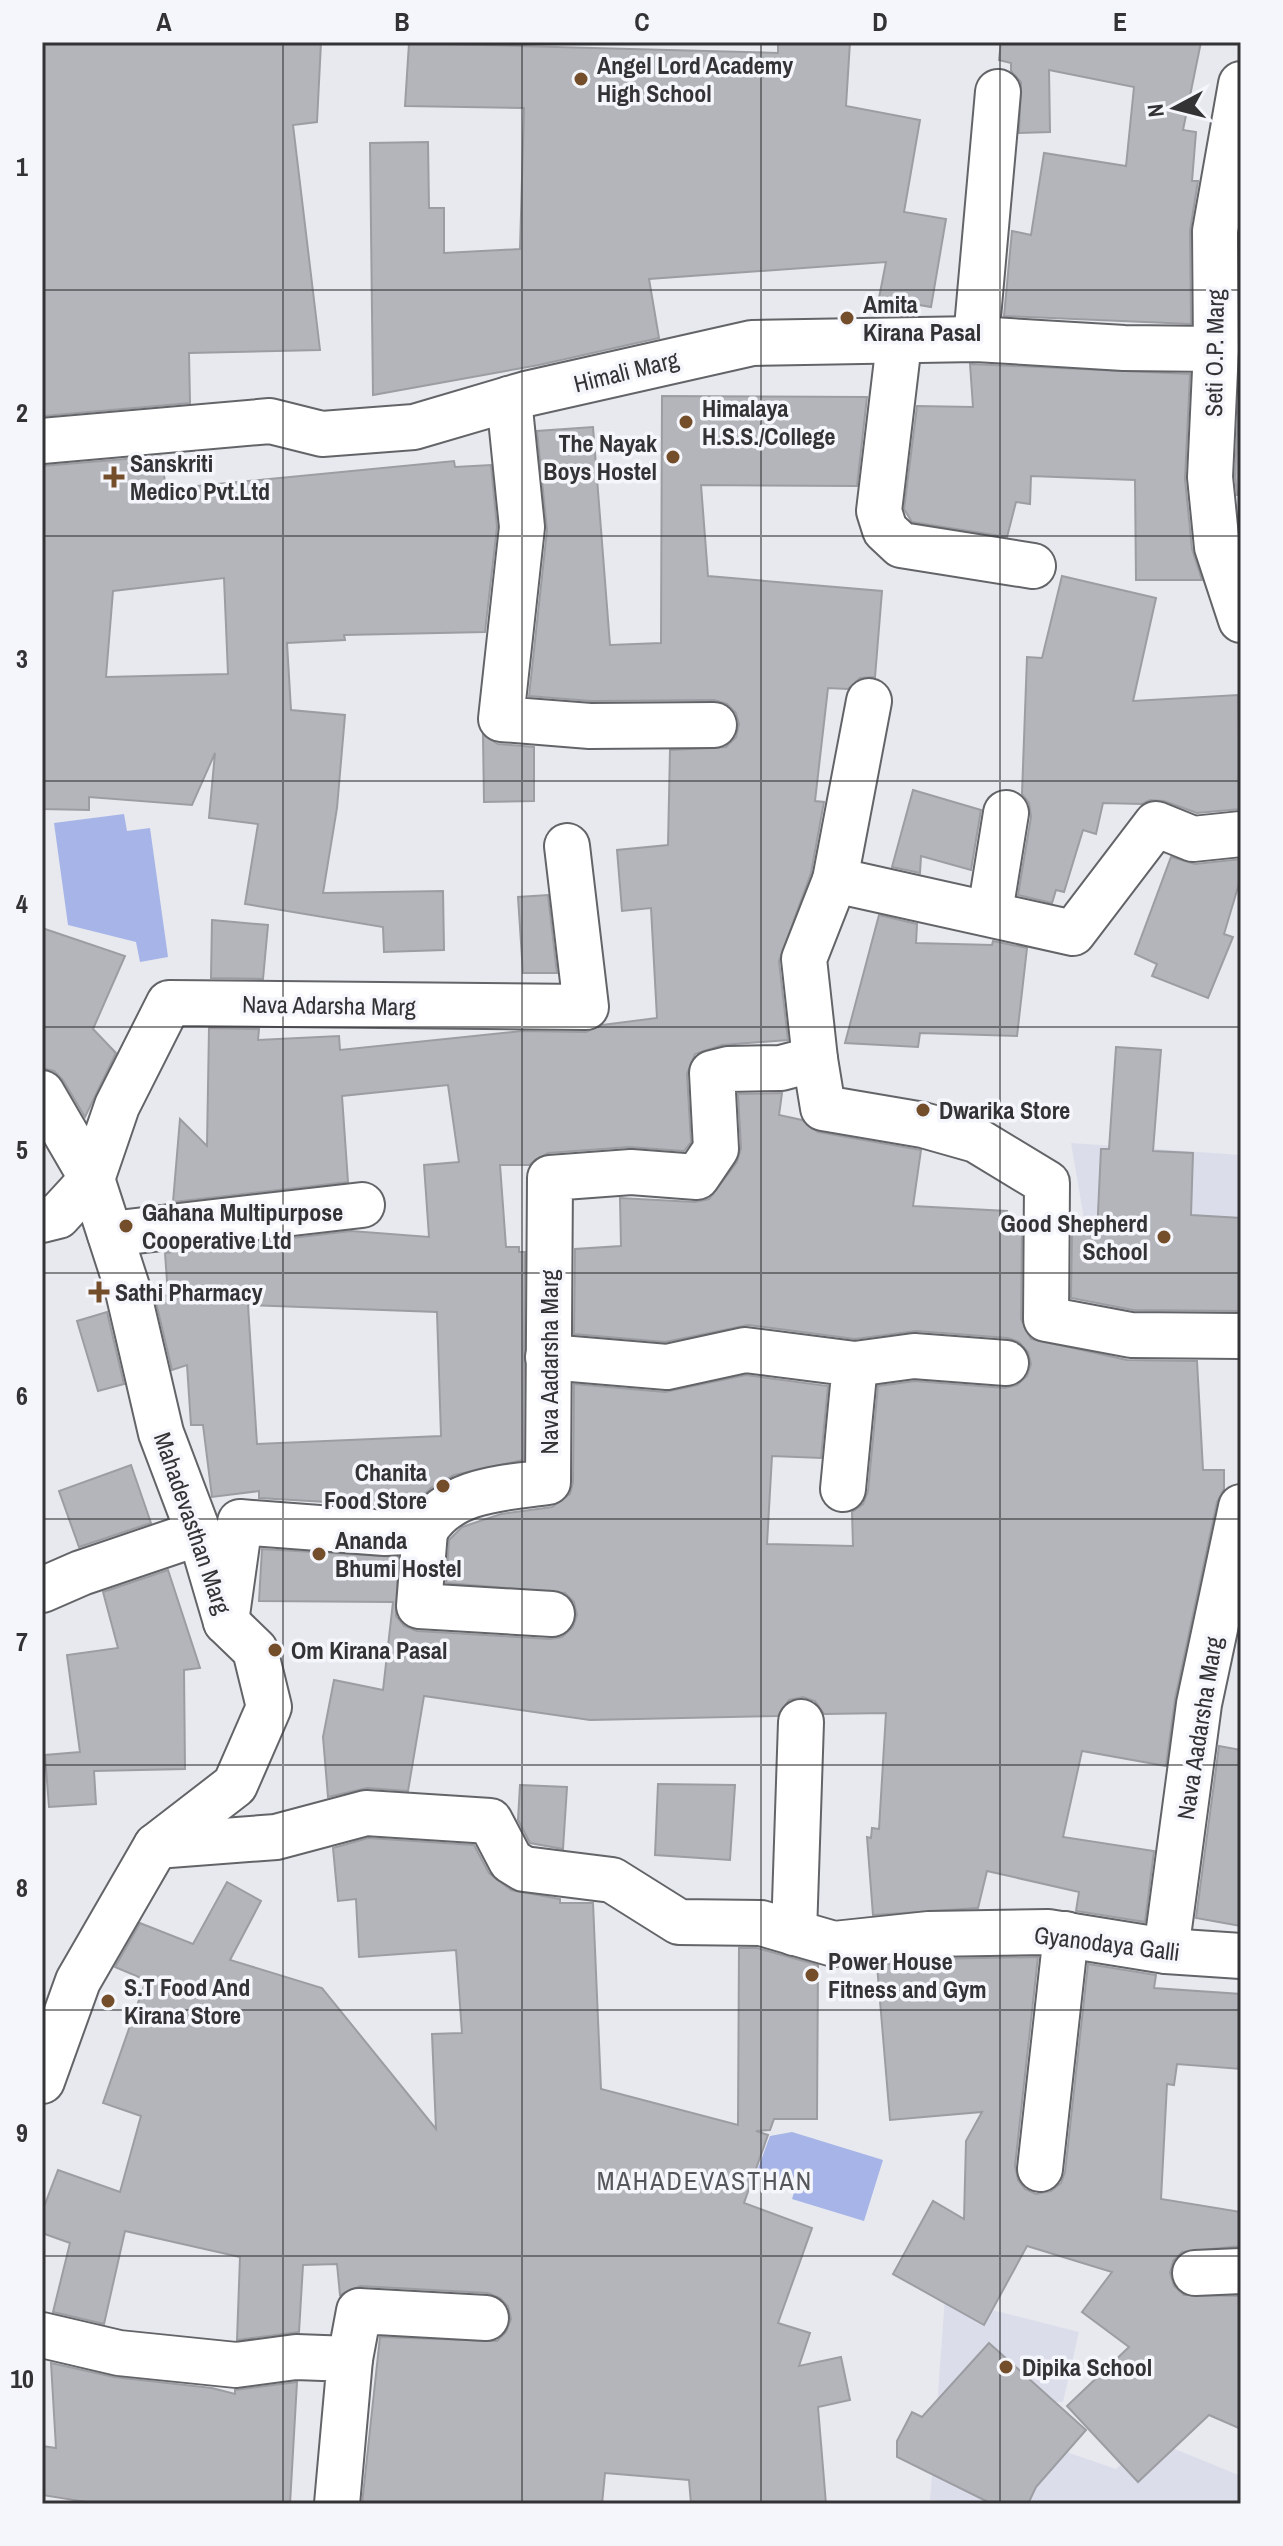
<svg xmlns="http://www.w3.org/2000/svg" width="1283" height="2546" font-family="'Archivo Narrow',sans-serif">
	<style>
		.built { fill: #dbdeea }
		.green { fill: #a6b4e7 }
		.building { fill: #b4b5ba; stroke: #9c9da2; stroke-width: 2; fill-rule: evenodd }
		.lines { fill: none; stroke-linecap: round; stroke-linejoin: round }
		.minor-casing { stroke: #636468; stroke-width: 48 }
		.minor { stroke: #fff; stroke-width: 44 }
		.grid { fill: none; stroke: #333335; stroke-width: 2; stroke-opacity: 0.55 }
		.poi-dot { fill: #744e2a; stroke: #f5f6fb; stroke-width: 3 }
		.labels { text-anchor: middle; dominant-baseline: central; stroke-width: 7; stroke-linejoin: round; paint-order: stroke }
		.poi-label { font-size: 24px; font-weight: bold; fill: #333335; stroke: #f5f6fb; text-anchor: start }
		.street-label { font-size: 24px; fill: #333335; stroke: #f5f6fb }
		.neighbourhood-label { font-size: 26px; letter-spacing: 2px; fill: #56575b; stroke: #f5f6fb }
		.neatline { fill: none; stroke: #333335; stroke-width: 3 }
		.grid-label { font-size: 26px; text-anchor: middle; font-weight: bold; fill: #333335 }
	</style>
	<rect width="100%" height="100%" fill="#e7e9ee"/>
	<g class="built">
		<polygon points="1071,1143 1241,1155 1241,1320 1101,1318"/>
		<polygon points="945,2298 1079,2332 1063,2402 1027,2402 1052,2447 1116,2469 1136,2451 1165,2445 1241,2476 1241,2504 990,2504 930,2500"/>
	</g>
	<g class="green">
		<polygon points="124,814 127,831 150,828 168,957 140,962 136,942 68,925 54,823"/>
		<polygon points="792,2132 883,2160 864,2221 792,2199 796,2186 757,2171 770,2136"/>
	</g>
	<g class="building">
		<polygon points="42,42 321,42 317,122 293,125 320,350 189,353 190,403 44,416"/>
		<polygon points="778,42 850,42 846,106 920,120 904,212 946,219 931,307 879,298 886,262 649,279 659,338 539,365 373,395 370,143 428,142 429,208 444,208 444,253 520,249 524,108 405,106 409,43 778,53"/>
		<polygon points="1001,42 1201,42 1183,130 1196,132 1192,181 1198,181 1190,231 1191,324 1004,316 1012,231 1031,235 1044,153 1126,166 1134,87 1049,70 1050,132 1019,133 1021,82 1011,71 1011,63 999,60"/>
		<polygon points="1241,349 1241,495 1237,495 1235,476"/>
		<polygon points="970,364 1190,374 1185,479 1192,549 1202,580 1136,580 1135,480 1031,476 1030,504 1016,502 1007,537 912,522 904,509 917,406 973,407"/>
		<path d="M662,396L867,397L857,486L701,485L708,576L882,591L875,677L860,678L848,689L828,688L815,801L824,802L811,873L779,961L788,1040L722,1045L695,1054L687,1074L691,1142L684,1151L629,1147L548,1153L529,1165H500L506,1247H519V1252H525L523,1460L454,1475L432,1487L412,1507L259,1498V1491L212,1497L203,1425H191L187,1365L172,1370L155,1298L168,1295L165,1253L351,1231L429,1237L424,1165L459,1162L448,1085L342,1096L348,1182L173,1202L180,1119L207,1146L209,1028L259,1029L258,1040L339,1036L340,1050L522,1031L586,1032L602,1025L657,1018L651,908L622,911L617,850L668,845L670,750L726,747L736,737L739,724L736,713L727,704L714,700L591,701L529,696L547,530L537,431L593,427L610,645L661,643ZM248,1305L437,1312L441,1436L257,1444Z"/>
		<path d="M161,456L166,489L454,461L455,467L491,465L497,527L485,632L344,635L345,640L287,643L291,710L345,715L337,808L323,893L443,891L444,950L384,952L383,927L245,904L258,824L209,818L215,753L192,805L89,797V810L42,809V466ZM224,578L228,674L106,677L113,591Z"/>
		<polygon points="1062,576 1156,598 1133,701 1238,695 1241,809 1197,813 1164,801 1150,800 1142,804 1103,803 1096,834 1083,830 1064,892 1056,890 1052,903 1018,895 1031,817 1029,803 1022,794 1027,657 1042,658"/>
		<polygon points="483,735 498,744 534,747 534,801 484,802"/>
		<polygon points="913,790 981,810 971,870 921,856 920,873 892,867"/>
		<polygon points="1171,857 1195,864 1241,859 1241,877 1224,934 1233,937 1208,998 1152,976 1157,964 1135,954"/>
		<polygon points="548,895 557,973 523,973 518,897"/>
		<polygon points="879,915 917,924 916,943 992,945 993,941 1027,948 1017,1036 920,1033 918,1047 845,1043"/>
		<polygon points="212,920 268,925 263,979 211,978"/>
		<polygon points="42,928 125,956 93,1029 116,1053 85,1117 63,1080 54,1071 42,1068"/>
		<polygon points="1116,1047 1161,1050 1153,1151 1193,1153 1191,1215 1241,1218 1241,1311 1133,1310 1071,1298 1072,1233 1097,1234 1101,1149 1109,1149"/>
		<polygon points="782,1093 779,1115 802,1120 818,1132 921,1150 913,1206 1007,1211 1006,1229 1022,1230 1021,1319 1031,1339 1127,1360 1197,1361 1203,1470 1224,1470 1224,1489 1217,1502 1175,1699 1166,1766 1082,1751 1063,1837 1154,1851 1145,1922 1076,1911 1079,1892 987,1871 978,1908 873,1915 867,1837 871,1838 872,1828 879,1829 886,1713 824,1714 815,1701 803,1697 789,1700 778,1716 590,1720 424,1696 408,1791 367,1788 328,1797 323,1737 334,1680 383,1690 393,1602 259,1601 262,1549 398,1557 396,1616 404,1626 417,1631 550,1639 562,1637 573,1627 577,1615 574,1602 565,1593 446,1583 449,1540 462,1527 501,1514 552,1507 570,1494 573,1482 574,1384 665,1392 746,1375 828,1386 821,1458 772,1456 767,1544 853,1546 852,1512 863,1504 868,1491 878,1386 915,1381 1005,1388 1017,1385 1027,1376 1031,1364 1028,1352 1019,1342 1008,1338 916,1331 855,1339 748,1325 665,1342 574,1334 575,1249 621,1246 620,1198 695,1202 709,1199 737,1162 741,1148 738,1094"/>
		<polygon points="107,1312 124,1384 98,1391 77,1321"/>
		<polygon points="131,1465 151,1523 79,1547 59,1491"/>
		<polygon points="168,1570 200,1668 184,1670 185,1769 94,1771 96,1804 49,1807 45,1755 80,1752 67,1655 118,1648 103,1592"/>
		<polygon points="1219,1746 1241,1750 1241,1926 1196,1918"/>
		<polygon points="658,1784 735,1785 730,1860 655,1855"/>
		<polygon points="520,1785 567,1787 563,1849 530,1843 518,1820"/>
		<polygon points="368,1838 474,1845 489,1873 511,1890 560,1899 560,1903 593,1903 601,2089 738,2125 739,1948 757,1948 818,1965 817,2119 774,2119 770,2130 756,2131 768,2135 744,2203 812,2228 778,2323 810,2333 799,2366 841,2357 850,2400 818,2407 826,2504 691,2504 689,2480 605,2473 602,2504 362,2504 380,2337 497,2341 506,2332 511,2319 508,2306 500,2298 488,2293 360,2286 340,2295 337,2264 303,2265 299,2332 237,2340 240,2257 125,2231 104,2324 53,2312 70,2243 42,2233 42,2212 58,2170 120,2192 141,2116 103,2103 146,1980 115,1967 140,1923 193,1944 227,1882 261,1901 230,1960 322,1988 436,2129 432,2034 462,2033 456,1950 359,1957 356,1899 338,1901 333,1848"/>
		<polygon points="1038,1957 1015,2166 1018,2180 1025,2189 1036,2194 1051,2191 1061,2183 1065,2172 1088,1964 1156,1975 1154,1988 1241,1994 1241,2069 1177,2064 1174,2085 1167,2084 1161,2199 1241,2212 1241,2246 1182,2252 1173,2261 1170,2273 1174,2286 1184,2295 1241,2296 1241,2429 1209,2415 1138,2482 1067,2406 1129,2347 1082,2312 1112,2272 1027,2246 984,2325 893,2274 933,2201 964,2219 966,2141 982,2112 890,2120 877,1965 931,1959"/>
		<polygon points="989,2343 1086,2430 1036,2487 1028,2504 992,2504 897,2457 897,2441 912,2412 922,2417"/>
		<polygon points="51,2363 114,2377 212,2388 235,2394 235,2390 297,2382 290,2504 99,2504 42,2495 42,2446 56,2448"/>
	</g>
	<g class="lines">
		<g class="minor-casing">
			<g id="minor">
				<polyline points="1241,84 1215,231 1216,349 1210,477 1217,547 1241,620"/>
				<polyline points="976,339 998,92"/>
				<polyline points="899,343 879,511 885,530 901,545 1033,566"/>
				<polyline points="509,399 522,527 501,719 590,726 714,725"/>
				<polyline points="42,441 270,421 322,434 414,427 526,394 752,343 976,339 1124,348 1216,349"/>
				<polyline points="835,880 869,701"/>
				<polyline points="990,912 1006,813"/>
				<polyline points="815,1059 823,1108 923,1125 976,1140 1047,1183 1046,1319 1131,1335 1241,1336"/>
				<polyline points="42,1093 92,1179 127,1287 161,1433 204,1547 226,1622 255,1650 269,1707 235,1785 156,1846 78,1981 42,2081"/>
				<polyline points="42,1220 58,1216 92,1179 117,1106 169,1003 586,1007 567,846"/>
				<polyline points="110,1234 362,1205"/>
				<polyline points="548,1357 667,1367 745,1350 855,1364 843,1489"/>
				<polyline points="855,1364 914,1356 1006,1363"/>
				<polyline points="425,1531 419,1606 552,1614"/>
				<polyline points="42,1590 81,1573 199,1533"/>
				<path d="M226,1622L240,1522L385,1533L425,1531C449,1489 504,1488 548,1482L550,1178L631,1172L697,1177L716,1149L712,1073L728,1069L781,1068L815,1059L804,959L835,880L1073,933L1156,824L1193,839L1241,834"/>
				<polyline points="156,1846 276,1837 366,1813 490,1821 511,1861 524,1869 612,1880 679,1922 761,1923 834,1944 929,1934 1048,1932 1166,1951 1241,1956"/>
				<polyline points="794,1933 801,1722"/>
				<polyline points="1166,1951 1199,1704 1241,1507"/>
				<polyline points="1040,2169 1066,1934"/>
				<polyline points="1195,2273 1241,2271"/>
				<polyline points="42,2335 119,2353 236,2365 296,2357 350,2359 337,2504"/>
				<polyline points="350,2359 359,2311 486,2318"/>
			</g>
		</g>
		<use href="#minor" class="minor"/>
	</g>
	<path class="grid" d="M283,42V2504M522,42V2504M761,42V2504M1000,42V2504M42,290H1241M42,536H1241M42,781H1241M42,1027H1241M42,1273H1241M42,1519H1241M42,1765H1241M42,2010H1241M42,2256H1241"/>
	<g class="poi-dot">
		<circle cx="581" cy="79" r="8"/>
		<circle cx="847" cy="318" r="8"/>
		<circle cx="686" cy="422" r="8"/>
		<circle cx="673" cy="457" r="8"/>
		<path d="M110 465h8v8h8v8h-8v8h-8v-8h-8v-8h8z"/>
		<circle cx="923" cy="1110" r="8"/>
		<circle cx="126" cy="1226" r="8"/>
		<circle cx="1164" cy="1237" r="8"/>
		<path d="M95 1280h8v8h8v8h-8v8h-8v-8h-8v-8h8z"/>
		<circle cx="443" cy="1486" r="8"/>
		<circle cx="319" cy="1554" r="8"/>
		<circle cx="275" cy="1650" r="8"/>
		<circle cx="812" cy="1975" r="8"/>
		<circle cx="108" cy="2001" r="8"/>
		<circle cx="1006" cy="2367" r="8"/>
	</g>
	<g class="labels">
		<g class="poi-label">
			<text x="597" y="65">Angel Lord Academy<tspan x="597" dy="28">High School</tspan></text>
			<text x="863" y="304">Amita<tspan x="863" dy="28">Kirana Pasal</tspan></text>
			<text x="702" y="408">Himalaya<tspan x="702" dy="28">H.S.S./College</tspan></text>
			<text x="657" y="443" text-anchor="end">The Nayak<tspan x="657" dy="28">Boys Hostel</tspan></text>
			<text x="130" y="463">Sanskriti<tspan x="130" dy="28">Medico Pvt.Ltd</tspan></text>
			<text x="939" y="1110">Dwarika Store</text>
			<text x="142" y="1212">Gahana Multipurpose<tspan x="142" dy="28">Cooperative Ltd</tspan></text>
			<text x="1148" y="1223" text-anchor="end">Good Shepherd<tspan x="1148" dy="28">School</tspan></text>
			<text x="115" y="1292">Sathi Pharmacy</text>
			<text x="427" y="1472" text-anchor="end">Chanita<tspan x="427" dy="28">Food Store</tspan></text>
			<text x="335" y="1540">Ananda<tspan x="335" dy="28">Bhumi Hostel</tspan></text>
			<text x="291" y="1650">Om Kirana Pasal</text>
			<text x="828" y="1961">Power House<tspan x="828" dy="28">Fitness and Gym</tspan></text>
			<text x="124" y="1987">S.T Food And<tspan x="124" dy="28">Kirana Store</tspan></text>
			<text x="1022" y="2367">Dipika School</text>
		</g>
		<g class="street-label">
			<text transform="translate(1214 353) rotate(-89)">Seti O.P. Marg</text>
			<text transform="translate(626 371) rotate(-14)">Himali Marg</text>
			<text transform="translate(329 1005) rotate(1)">Nava Adarsha Marg</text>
			<text transform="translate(549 1362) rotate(-90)">Nava Aadarsha Marg</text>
			<text transform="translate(193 1523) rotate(71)">Mahadevasthan Marg</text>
			<text transform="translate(1199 1728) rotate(-81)">Nava Aadarsha Marg</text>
			<text transform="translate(1107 1943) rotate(7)">Gyanodaya Galli</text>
		</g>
		<g class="neighbourhood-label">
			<text x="705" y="2180">MAHADEVASTHAN</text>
		</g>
	</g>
	<rect width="1283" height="2546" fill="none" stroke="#f5f6fb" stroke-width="88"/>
	<g transform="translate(1175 108) rotate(263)" stroke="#f5f6fb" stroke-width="6" paint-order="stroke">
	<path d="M0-6L14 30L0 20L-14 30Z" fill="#333335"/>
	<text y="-12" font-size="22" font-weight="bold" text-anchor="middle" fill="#333335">N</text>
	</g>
	<rect x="44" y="44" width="1195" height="2458" class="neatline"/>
	<g class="grid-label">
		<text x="164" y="31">A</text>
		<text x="402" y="31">B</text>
		<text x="642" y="31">C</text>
		<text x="880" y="31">D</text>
		<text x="1120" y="31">E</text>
		<text x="22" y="176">1</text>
		<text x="22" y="422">2</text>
		<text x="22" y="668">3</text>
		<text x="22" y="913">4</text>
		<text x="22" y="1159">5</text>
		<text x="22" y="1405">6</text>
		<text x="22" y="1651">7</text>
		<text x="22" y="1897">8</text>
		<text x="22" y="2142">9</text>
		<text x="22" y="2388">10</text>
	</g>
</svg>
